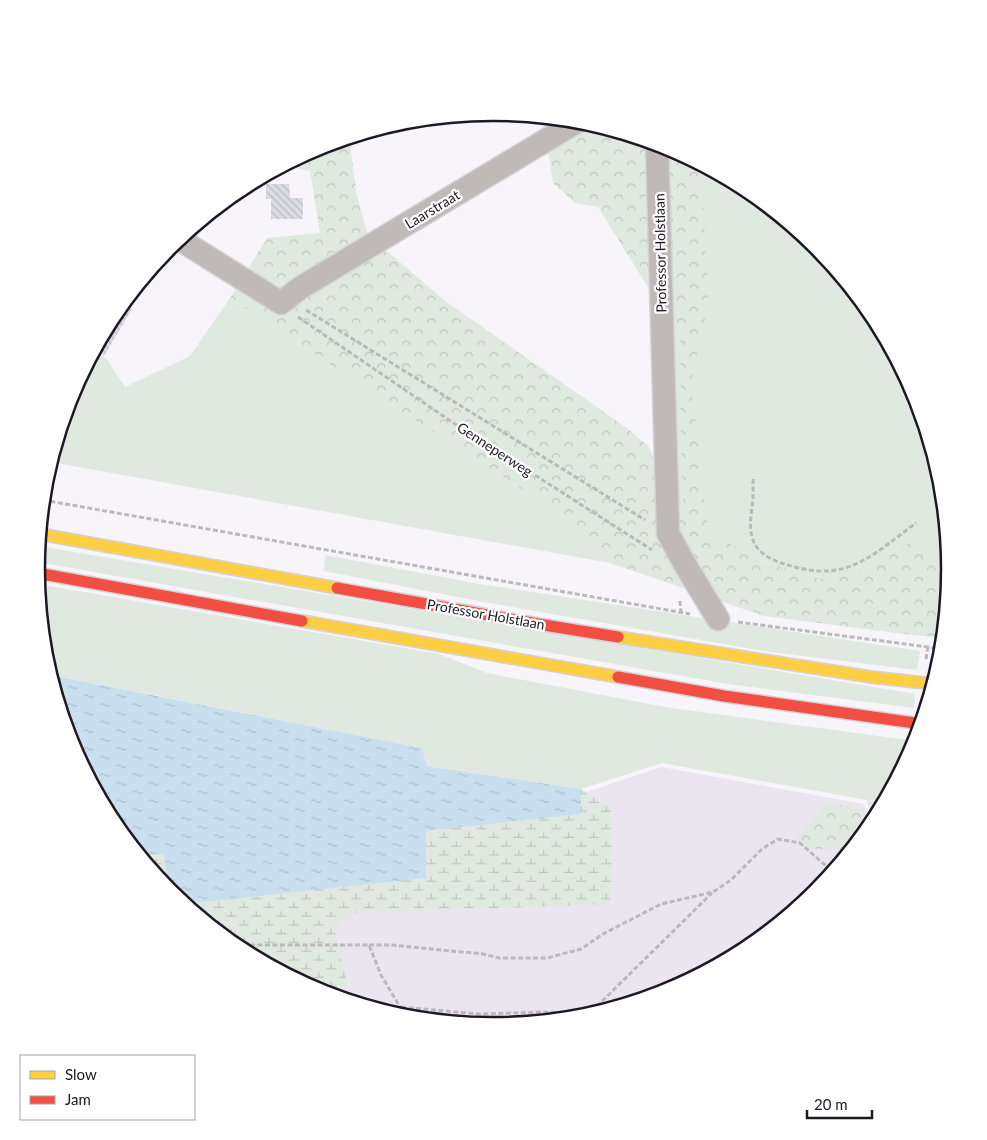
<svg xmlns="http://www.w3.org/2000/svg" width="987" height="1140" font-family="Lato,sans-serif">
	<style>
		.built { fill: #ebe5f0 }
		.green { fill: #e0e9e0 }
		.forest { fill: url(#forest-crowns) }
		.wetland { fill: url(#wetland-marsh) }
		.water { fill: url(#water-ripples) }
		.building { fill: url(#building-back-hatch) }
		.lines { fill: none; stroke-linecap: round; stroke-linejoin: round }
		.street-casing { stroke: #d4d2d7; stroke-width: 25 }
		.slow-casing { stroke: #d4d2d7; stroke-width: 14 }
		.jam-casing { stroke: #d4d2d7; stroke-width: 14 }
		.path { stroke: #bbb9b9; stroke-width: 3; stroke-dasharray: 5 2.5; stroke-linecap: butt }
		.street { stroke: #bfbab8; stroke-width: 22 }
		.slow { stroke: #ffcf43; stroke-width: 11 }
		.jam { stroke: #f24e42; stroke-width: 11 }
		.labels { text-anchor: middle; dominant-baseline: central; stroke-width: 4.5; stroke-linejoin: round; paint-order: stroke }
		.street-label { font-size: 14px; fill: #1e1824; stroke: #fff }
		.rim { fill: none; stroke: #1e1824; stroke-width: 2.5 }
	</style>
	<defs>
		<pattern id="forest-crowns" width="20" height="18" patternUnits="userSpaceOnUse" patternTransform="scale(1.25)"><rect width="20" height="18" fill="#e0e9e0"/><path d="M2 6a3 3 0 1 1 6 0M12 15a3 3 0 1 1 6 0" fill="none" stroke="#c0c7c0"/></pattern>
		<pattern id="wetland-marsh" width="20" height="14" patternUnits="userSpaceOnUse" patternTransform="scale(1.25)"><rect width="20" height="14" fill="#e0e9e0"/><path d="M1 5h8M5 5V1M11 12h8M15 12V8" fill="none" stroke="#c0c7c0"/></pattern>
		<pattern id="water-ripples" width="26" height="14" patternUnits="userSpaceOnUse" patternTransform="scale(1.25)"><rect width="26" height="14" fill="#c9dfef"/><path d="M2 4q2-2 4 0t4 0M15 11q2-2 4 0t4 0" fill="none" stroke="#acbfcd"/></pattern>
		<pattern id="building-back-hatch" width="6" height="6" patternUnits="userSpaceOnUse" patternTransform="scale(1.25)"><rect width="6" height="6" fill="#dbdbe3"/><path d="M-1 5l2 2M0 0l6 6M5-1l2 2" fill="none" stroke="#bcbbc3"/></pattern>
	</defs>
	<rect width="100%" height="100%" fill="#f7f5fa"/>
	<polygon class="built" points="661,767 864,804 870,829 817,894 747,950 668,993 582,1019 493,1027 404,1018 318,992 239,950 170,893 121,833 575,796"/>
	<g class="green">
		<polygon points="669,148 748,190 817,247 874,316 916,395 942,481 951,570 905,620 676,525"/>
		<polygon points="230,298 376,395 578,526 610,563 51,462 71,395 95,352 106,358 125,387 190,356"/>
		<polygon points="39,546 915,694 914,708 728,684 37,562"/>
		<polygon points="325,555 480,584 920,651 917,670 770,652 478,601 324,571"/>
		<polygon points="38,584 439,654 487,673 665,707 908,740 906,756 908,759 874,824 867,800 662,763 581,789 427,766 422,748 51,675 91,782 71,745 45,659"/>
	</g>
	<g class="forest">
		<polygon points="551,118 583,122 669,148 705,167 702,185 709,302 691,381 708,532 764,562 820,579 870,567 914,540 950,564 951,570 944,638 904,634 764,616 610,563 578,526 376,395 230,298 267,238 320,233 310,171 284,166 319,147 349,138 357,196 368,235 448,303 627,428 649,447 673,504 683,501 681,444 680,333 649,289 598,207 575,203 553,183 544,123"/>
		<path d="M827,802L860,809L865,835L855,847C841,850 827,851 813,848C806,847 801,842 793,843Z"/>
	</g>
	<g class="wetland">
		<path d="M581,789L611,808L612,868L610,904C522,908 434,909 347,913L335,931L348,986L318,992L239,950L184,904L426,878V831L581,814Z"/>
		<polygon points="164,854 167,890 139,855"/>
	</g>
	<polygon class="water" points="50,675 422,748 427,766 581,789 581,814 426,831 426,878 184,904 167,890 164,854 139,855 113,824 91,782"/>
	<g class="building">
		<polygon points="257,180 258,188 243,188 256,181"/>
		<polygon points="266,184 289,184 290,198 303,198 303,219 271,219 271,199 266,199"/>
		<polygon points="123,304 132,309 104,356 99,353 102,348 97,346 113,316"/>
	</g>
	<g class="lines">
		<g class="street-casing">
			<g id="street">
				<polyline points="657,144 668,533 684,563 718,619"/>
				<polyline points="179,239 281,303 300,288 578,121"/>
			</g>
		</g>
		<g class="slow-casing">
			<g id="slow">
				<polyline points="40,534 337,588"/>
				<polyline points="302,621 618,677"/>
				<polyline points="618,637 871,677 934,684"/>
			</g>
		</g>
		<g class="jam-casing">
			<g id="jam">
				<polyline points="37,573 302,621"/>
				<polyline points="337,588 538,624 618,637"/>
				<polyline points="618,677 724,696 922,724"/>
			</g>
		</g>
		<g class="path">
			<polyline points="306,310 645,520"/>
			<polyline points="298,317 452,422 652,550"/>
			<path d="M753,479C753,485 753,492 753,498C752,512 748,526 753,540C757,553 773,561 785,564C797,568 810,571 823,571C859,572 888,543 916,523"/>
			<polyline points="43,500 690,614"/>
			<polyline points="680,601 681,613"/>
			<polyline points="738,622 943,649"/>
			<polyline points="926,659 928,647"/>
			<polyline points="369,945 391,945 421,948 483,954 499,958 547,958 581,949 603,934 661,904 713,892 731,880 762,849 778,839 800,843 826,866 839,867"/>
			<polyline points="240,950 240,945 369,945 381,975 400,1007 420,1020"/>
			<polyline points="379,1011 400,1007 479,1014 544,1012 598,1014"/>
			<polyline points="586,1017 712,893"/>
		</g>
		<use href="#street" class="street"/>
		<use href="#slow" class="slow"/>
		<use href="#jam" class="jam"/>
	</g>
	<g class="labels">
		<g class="street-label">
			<text transform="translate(432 209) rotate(-31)">Laarstraat</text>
			<text transform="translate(660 253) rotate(-91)">Professor Holstlaan</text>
			<text transform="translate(495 449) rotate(33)">Genneperweg</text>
			<text transform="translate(486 614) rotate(10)">Professor Holstlaan</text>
		</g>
	</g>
	<path d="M0 0H987V1140H0ZM45 569a448 448 0 1 1 896 0a448 448 0 1 1-896 0Z" fill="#fff" fill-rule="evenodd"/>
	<path class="rim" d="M45 569a448 448 0 1 1 896 0a448 448 0 1 1-896 0Z"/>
	<rect x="20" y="1055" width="175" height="65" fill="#ffffff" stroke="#a5a3a7"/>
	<rect x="30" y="1071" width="25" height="8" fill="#ffcf43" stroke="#a5a3a7"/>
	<text x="65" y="1080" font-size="15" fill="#1e1824">Slow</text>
	<rect x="30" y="1096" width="25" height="8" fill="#f24e42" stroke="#a5a3a7"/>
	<text x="65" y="1105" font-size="15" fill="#1e1824">Jam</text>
	<path d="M807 1110v8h65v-8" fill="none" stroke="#1e1824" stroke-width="2.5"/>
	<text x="814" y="1110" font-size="15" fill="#1e1824" stroke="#ffffff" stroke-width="4" paint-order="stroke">20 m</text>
</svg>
